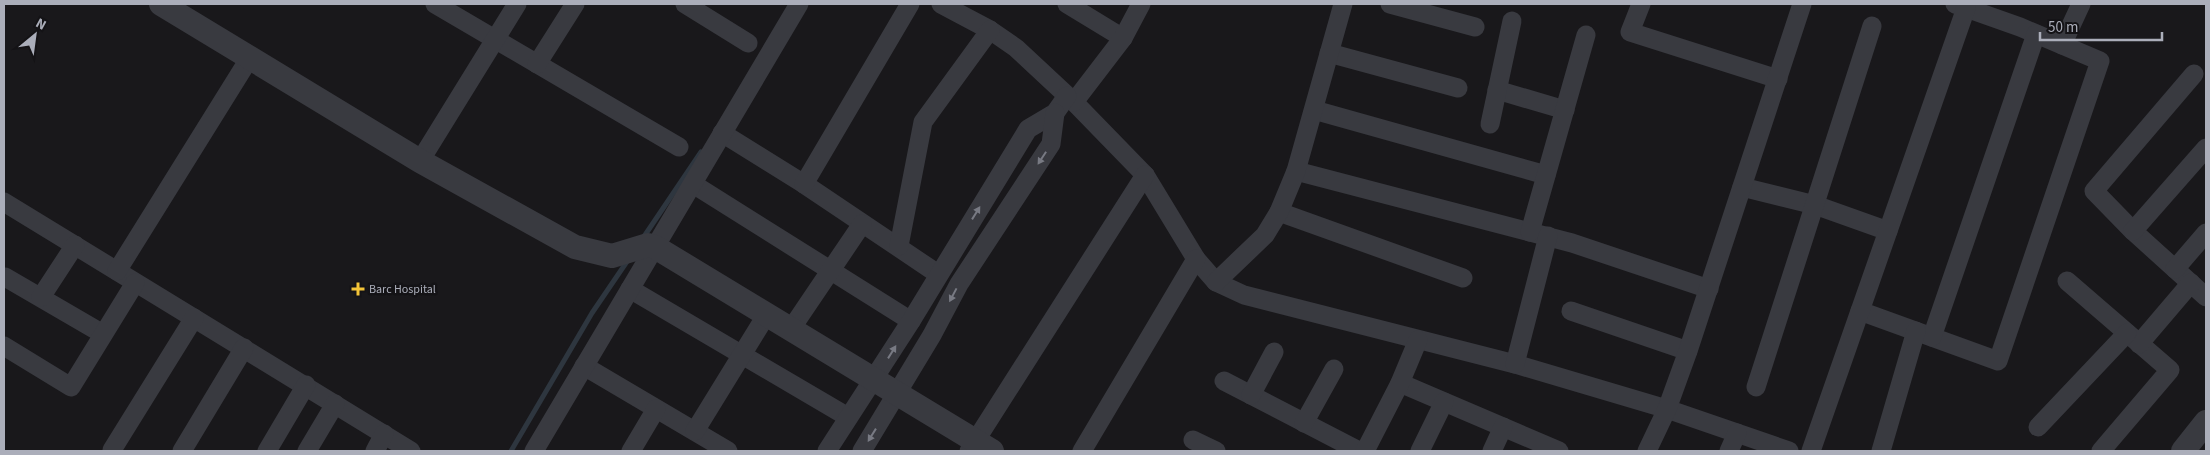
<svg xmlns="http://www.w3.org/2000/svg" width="2210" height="455" font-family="'Source Sans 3',sans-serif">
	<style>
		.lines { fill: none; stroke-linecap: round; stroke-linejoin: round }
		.stream { stroke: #2e363f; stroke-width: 5 }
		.minor { stroke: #393a40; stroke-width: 19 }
		.tertiary { stroke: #393a40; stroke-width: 24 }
		.oneway { fill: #787a83 }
		.poi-dot { fill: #f3c438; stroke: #141316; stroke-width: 2 }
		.labels { text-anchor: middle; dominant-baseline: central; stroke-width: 5; stroke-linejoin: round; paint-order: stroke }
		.poi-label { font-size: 12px; fill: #abaeba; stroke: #141316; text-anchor: start }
	</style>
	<rect width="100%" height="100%" fill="#19181b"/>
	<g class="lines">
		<g class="stream">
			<polyline points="643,238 701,152"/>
			<polyline points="511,451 592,313 628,260"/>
		</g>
		<g class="minor">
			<polyline points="435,4 679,147"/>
			<polyline points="685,4 748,43"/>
			<polyline points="941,4 990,30 1016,48 1074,102 1145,175 1196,259 1216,282 1244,295 1515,364 1667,409 1789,451"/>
			<polyline points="1067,4 1123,38"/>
			<polyline points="1390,4 1475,27"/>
			<polyline points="1641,4 1630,32 1778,79"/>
			<polyline points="2062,45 2081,4"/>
			<polyline points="1329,53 1458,88"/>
			<polyline points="537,64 575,4"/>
			<polyline points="2194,74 2094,191 2133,231 2206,297"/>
			<polyline points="1497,90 1565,110"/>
			<polyline points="1074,102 1123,38 1141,4"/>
			<polyline points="1314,110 1546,175"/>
			<polyline points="1490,124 1512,21"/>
			<polyline points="722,133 804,184 938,274"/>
			<polyline points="420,161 517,4"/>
			<polyline points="1296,171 1572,243 1709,289"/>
			<polyline points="693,184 911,321"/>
			<polyline points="804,184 910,4"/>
			<polyline points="1742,187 1815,205 1888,231"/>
			<polyline points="4,202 411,451"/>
			<polyline points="1279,212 1463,278"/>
			<polyline points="2133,231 2206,148"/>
			<polyline points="1530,232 1586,35"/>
			<polyline points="899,246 923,122 990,30"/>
			<polyline points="2175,269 2206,233"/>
			<polyline points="117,271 249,59"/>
			<polyline points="5,277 103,334"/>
			<polyline points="2067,281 2170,370 2101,451"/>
			<polyline points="1216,282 1265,235 1279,212 1296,171 1343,4"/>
			<polyline points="630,289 848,417"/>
			<polyline points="41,297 75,245"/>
			<polyline points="1571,311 1688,351"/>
			<polyline points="1860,311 1998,361 2100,61 2020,27 1955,4"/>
			<polyline points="791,329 862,224"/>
			<polyline points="1932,337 2036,34"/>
			<polyline points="2139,344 2191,283"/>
			<polyline points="4,346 71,387 135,283"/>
			<polyline points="1515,364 1548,236"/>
			<polyline points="584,366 728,451"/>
			<polyline points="1224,381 1359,451"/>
			<polyline points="1400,383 1559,451"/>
			<polyline points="1756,387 1872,26"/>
			<polyline points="1251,395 1274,352"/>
			<polyline points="1304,423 1334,369"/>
			<polyline points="2038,427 2127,333"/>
			<polyline points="695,431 767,314"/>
			<polyline points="1193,440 1216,451"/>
			<polyline points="112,450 194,318"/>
			<polyline points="182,451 244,348"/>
			<polyline points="267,451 306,385"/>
			<polyline points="307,451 335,404"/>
			<polyline points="375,451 384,434"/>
			<polyline points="534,451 799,4"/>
			<polyline points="631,451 656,409"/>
			<polyline points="827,451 911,321 1028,129 1055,113 1067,96"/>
			<polyline points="862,451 932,335 959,284 1051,144 1055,113"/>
			<polyline points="969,451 1145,175"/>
			<polyline points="1082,451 1196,259"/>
			<polyline points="1365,451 1400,383 1418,340"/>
			<polyline points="1420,451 1444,402"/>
			<polyline points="1492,451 1503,427"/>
			<polyline points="1647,451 1667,409 1688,351 1802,4"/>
			<polyline points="1729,451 1737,433"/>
			<polyline points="1811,451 1966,8"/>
			<polyline points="1881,451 1916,331"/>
		</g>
		<g class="tertiary">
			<polyline points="161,4 420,161 575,247 612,256 648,245 655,247 992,451"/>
			<polyline points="2183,451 2206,422"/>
		</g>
	</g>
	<defs><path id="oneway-solid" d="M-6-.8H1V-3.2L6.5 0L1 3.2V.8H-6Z" transform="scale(1.25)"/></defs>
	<g class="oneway">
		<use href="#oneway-solid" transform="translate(1042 158) rotate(123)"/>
		<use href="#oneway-solid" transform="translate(976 213) rotate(-58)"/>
		<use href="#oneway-solid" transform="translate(953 295) rotate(118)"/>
		<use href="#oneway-solid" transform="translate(892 352) rotate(-58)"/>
		<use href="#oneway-solid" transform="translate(872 435) rotate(122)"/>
	</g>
	<path class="poi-dot" d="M355.5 281.5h5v5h5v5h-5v5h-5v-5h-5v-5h5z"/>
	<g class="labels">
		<g class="poi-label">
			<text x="369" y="289">Barc Hospital</text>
		</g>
	</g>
	<rect width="2210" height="455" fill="none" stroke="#abaeba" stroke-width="10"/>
	<g transform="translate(35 35) rotate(29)" stroke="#141316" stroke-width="4" paint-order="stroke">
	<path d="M0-4L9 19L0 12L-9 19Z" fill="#abaeba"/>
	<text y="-8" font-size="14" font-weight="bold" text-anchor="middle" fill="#abaeba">N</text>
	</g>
	<path d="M2040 32v8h122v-8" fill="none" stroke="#abaeba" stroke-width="2.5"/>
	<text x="2048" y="32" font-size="15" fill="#abaeba" stroke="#141316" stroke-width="4" paint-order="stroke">50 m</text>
</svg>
